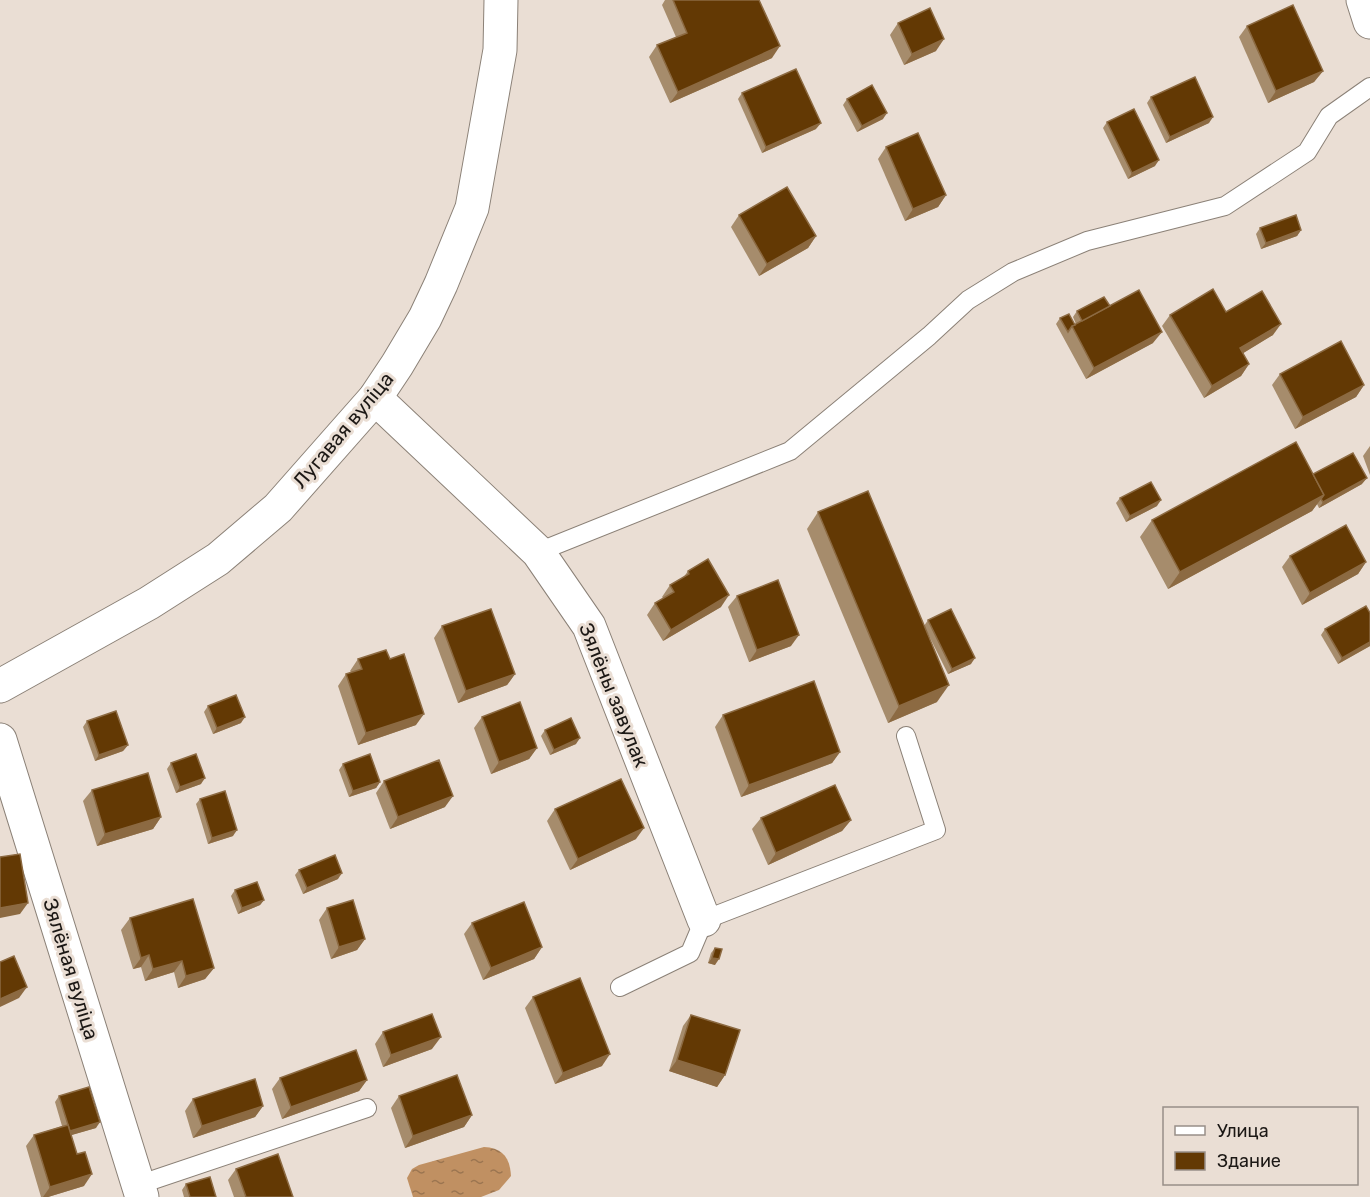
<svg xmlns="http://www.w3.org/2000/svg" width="1370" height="1197" font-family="Rubik,sans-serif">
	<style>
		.water { fill: url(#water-ripples) }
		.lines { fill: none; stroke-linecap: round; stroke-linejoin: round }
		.lane-casing { stroke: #8b8177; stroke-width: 20 }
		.street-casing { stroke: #8b8177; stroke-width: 35 }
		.secondary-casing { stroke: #8b8177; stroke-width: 35 }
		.lane { stroke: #fff; stroke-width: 18 }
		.street { stroke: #fff; stroke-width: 33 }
		.secondary { stroke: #fff; stroke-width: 33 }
		.wall { fill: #a68c6c }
		.shaded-wall { fill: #8c6a42 }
		.building { fill: #633904; stroke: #8c6a42; stroke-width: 1.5 }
		.labels { text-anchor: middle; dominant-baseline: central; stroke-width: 6; stroke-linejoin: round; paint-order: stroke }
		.street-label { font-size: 20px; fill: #1c1815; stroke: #eaded4 }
	</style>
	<defs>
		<pattern id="water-ripples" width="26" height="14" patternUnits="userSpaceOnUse" patternTransform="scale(1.5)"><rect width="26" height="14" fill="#c09062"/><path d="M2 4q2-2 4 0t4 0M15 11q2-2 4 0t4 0" fill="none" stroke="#9b7550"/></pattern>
	</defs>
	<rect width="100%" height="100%" fill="#eaded4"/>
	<path class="water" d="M484,1147C503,1148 510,1158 511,1176L499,1190L481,1197H413L407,1178L412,1169L419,1165Z"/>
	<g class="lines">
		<g class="lane-casing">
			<g id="lane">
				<polyline points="538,552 790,451 929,336 968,300 1013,272 1087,241 1225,206 1307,152 1329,116 1370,87"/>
				<polyline points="620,987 690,953 704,920 936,830 906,736"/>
				<polyline points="138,1185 367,1108"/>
			</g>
		</g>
		<g class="street-casing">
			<g id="street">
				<polyline points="1363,0 1370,22"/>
				<polyline points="375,398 538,552 589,626 704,920"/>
				<polyline points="0,740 142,1197"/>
			</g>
		</g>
		<g class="secondary-casing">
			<polyline id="secondary" points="0,686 149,603 218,559 278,508 375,398 397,365 425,318 441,284 472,208 500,50 501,0"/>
		</g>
		<use href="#lane" class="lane"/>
		<use href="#street" class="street"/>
		<use href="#secondary" class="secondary"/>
	</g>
	<g class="wall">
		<polygon points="665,0 759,0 772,58 670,103 649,57 657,45 676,37 662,5"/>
		<polygon points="898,23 936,51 904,65 890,35"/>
		<polygon points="1247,26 1323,71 1314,82 1268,103 1239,37"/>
		<polygon points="742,93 816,129 762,153 738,99"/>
		<polygon points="1151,97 1209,123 1166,143 1147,103"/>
		<polygon points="847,99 883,119 857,132 843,105"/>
		<polygon points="1107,122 1155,166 1128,179 1103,128"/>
		<polygon points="886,147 946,195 938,207 905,221 878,159"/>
		<polygon points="739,215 816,236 808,248 759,276 731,227"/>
		<polygon points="1260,228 1301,230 1297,236 1261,249 1256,234"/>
		<polygon points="1110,306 1153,343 1086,379 1056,324 1060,318 1075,325 1076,324 1073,317 1077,311"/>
		<polygon points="1226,312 1273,335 1243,353 1249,364 1241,376 1204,398 1162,326 1170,315"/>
		<polygon points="1280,374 1364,385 1356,397 1295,429 1272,385"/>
		<polygon points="1370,446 1370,475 1363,456"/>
		<polygon points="1313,474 1362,484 1319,508 1317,504 1312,511 1168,589 1140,537 1152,520"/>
		<polygon points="1120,498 1157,506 1126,522 1116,503"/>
		<polygon points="818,512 937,702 888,723 807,529"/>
		<polygon points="1290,556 1366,562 1358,574 1302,605 1282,567"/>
		<polygon points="688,571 721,607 663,641 647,615 655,603 663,598 662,597 670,585 683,578"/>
		<polygon points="737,596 791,646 749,662 728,607"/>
		<polygon points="928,620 971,664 948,674 924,626"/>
		<polygon points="442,626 515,674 507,685 458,703 434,638"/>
		<polygon points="1325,629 1370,646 1338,664 1321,635"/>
		<polygon points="358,659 390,659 416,725 358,745 338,686 346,674 351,672 350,671"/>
		<polygon points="208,706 241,723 213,734 204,712"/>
		<polygon points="723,715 840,752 832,763 741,797 715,727"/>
		<polygon points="482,717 537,748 529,759 491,774 474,728"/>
		<polygon points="87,721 128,745 123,751 95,761 83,727"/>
		<polygon points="545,730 576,744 550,755 541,736"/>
		<polygon points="171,763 201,784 176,793 167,769"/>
		<polygon points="343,764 380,782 376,788 349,797 339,770"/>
		<polygon points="384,781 445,807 390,829 376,793"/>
		<polygon points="92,790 161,817 153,829 97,846 83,801"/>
		<polygon points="200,799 233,836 208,844 196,804"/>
		<polygon points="555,809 636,839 570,870 547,821"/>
		<polygon points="761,818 851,820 842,831 768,865 752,829"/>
		<polygon points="299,870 338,879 303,894 295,875"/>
		<polygon points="235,890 264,900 260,905 238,914 231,896"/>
		<polygon points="327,908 365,939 357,950 331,959 319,920"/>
		<polygon points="130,918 214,968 205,979 178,988 174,972 145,981 141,967 133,969 121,930"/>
		<polygon points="472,923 542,947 534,959 483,980 464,934"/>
		<polygon points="715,948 715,965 708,963 711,953"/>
		<polygon points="533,997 602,1066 555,1084 525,1008"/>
		<polygon points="691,1015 725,1075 717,1087 669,1071 683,1026"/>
		<polygon points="383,1032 432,1049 383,1067 375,1044"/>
		<polygon points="280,1078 367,1080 359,1091 282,1119 272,1089"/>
		<polygon points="59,1096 96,1128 71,1135 84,1186 48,1197 41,1197 26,1146 34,1135 62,1126 55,1102"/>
		<polygon points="399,1096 472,1115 464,1127 405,1148 391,1108"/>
		<polygon points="193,1099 263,1106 255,1117 193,1138 185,1111"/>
		<polygon points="236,1169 293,1197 234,1197 228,1180"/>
		<polygon points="186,1184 216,1197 184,1197 182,1190"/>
	</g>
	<g class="shaded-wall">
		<polygon points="944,39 936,51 904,65 912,54"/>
		<polygon points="780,46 772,58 670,103 678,92"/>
		<polygon points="1323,71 1314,82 1268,103 1276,91"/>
		<polygon points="887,113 883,119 857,132 862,126"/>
		<polygon points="1213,117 1209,123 1166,143 1170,137"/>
		<polygon points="821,123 816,129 762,153 766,147"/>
		<polygon points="1159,160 1155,166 1128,179 1132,173"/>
		<polygon points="946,195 938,207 905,221 913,209"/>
		<polygon points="1301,230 1297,236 1261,249 1266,243"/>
		<polygon points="816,236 808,248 759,276 767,264"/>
		<polygon points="1281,324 1273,335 1232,360 1240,348"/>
		<polygon points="1162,332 1153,343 1086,379 1094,368"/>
		<polygon points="1249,364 1241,376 1204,398 1212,386"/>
		<polygon points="1364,385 1356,397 1295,429 1303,417"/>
		<polygon points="1367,478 1362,484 1319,508 1323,502"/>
		<polygon points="1324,495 1312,511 1168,589 1180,572"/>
		<polygon points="1161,500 1157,506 1126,522 1130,516"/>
		<polygon points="1366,562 1358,574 1302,605 1310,593"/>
		<polygon points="729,595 721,607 663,641 671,630"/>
		<polygon points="799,635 791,646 749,662 757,650"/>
		<polygon points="1370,642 1370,646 1338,664 1342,658"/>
		<polygon points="975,658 971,664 948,674 952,669"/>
		<polygon points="515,674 507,685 458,703 466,691"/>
		<polygon points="949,685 937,702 888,723 899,706"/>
		<polygon points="424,714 416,725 358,745 366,733"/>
		<polygon points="245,717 241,723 213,734 217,728"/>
		<polygon points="580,738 576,744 550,755 554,750"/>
		<polygon points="128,745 123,751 95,761 99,755"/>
		<polygon points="537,748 529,759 491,774 499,762"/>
		<polygon points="840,752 832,763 741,797 749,785"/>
		<polygon points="205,778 201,784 176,793 180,787"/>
		<polygon points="380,782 376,788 349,797 353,791"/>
		<polygon points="453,796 445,807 390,829 398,817"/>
		<polygon points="161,817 153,829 97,846 105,834"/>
		<polygon points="851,820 842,831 768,865 776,853"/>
		<polygon points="644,828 636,839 570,870 578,859"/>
		<polygon points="237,830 233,836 208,844 212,838"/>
		<polygon points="342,873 338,879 303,894 307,888"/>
		<polygon points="264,900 260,905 238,914 242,908"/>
		<polygon points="28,903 20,914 0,918 0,908"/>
		<polygon points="365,939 357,950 331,959 339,947"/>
		<polygon points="542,947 534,959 483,980 491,968"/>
		<polygon points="149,955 141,967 133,969 141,958"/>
		<polygon points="712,958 719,959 715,965 708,963"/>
		<polygon points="182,961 174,972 145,981 153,969"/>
		<polygon points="214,968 205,979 178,988 186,976"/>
		<polygon points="27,987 19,998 0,1007 0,999"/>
		<polygon points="441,1037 432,1049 383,1067 391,1055"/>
		<polygon points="610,1054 602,1066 555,1084 563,1073"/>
		<polygon points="677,1060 725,1075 717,1087 669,1071"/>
		<polygon points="367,1080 359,1091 282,1119 291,1107"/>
		<polygon points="263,1106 255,1117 193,1138 202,1126"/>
		<polygon points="472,1115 464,1127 405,1148 413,1136"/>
		<polygon points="100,1122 96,1128 65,1137 69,1131"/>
		<polygon points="92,1174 84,1186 48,1197 43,1197 50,1187"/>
	</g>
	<g class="building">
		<polygon points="673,0 759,0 780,46 678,92 657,45 687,33"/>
		<polygon points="1293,5 1323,71 1276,91 1247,26"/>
		<polygon points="930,8 944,39 912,54 898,23"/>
		<polygon points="796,69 821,123 766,147 742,93"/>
		<polygon points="1195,77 1213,117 1170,137 1151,97"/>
		<polygon points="872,85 887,113 862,126 847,99"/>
		<polygon points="1134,109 1159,160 1132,173 1107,122"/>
		<polygon points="918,133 946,195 913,209 886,147"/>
		<polygon points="787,187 816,236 767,264 739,215"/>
		<polygon points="1296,215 1301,230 1266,243 1260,228"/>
		<polygon points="1213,289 1226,312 1262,291 1281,324 1240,348 1249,364 1212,386 1170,315"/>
		<polygon points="1139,290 1162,332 1094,368 1072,326"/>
		<polygon points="1104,297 1110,306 1082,321 1077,311"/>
		<polygon points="1069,314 1075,325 1072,326 1068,332 1060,318"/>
		<polygon points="1341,341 1364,385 1303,417 1280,374"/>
		<polygon points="1296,442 1324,495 1180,572 1152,520"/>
		<polygon points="1353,453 1367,478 1323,502 1321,499 1324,495 1313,474"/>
		<polygon points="1151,482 1161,500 1130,516 1120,498"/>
		<polygon points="868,491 949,685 899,706 818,512"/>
		<polygon points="1346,525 1366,562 1310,593 1290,556"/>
		<polygon points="708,559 729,595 671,630 655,603 674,592 670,585 689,574 688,571"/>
		<polygon points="778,580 799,635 757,650 737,596"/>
		<polygon points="1366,606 1370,613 1370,642 1342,658 1325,629"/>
		<polygon points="491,609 515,674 466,691 442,626"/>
		<polygon points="951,609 975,658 952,669 928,620"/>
		<polygon points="386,650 390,659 404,654 424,714 366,733 346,674 362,669 358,659"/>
		<polygon points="814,681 840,752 749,785 723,715"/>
		<polygon points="236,695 245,717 217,728 208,706"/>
		<polygon points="520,702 537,748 499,762 482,717"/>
		<polygon points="116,711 128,745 99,755 87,721"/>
		<polygon points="571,718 580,738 554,750 545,730"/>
		<polygon points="196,754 205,778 180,787 171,763"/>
		<polygon points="370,754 380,782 353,791 343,764"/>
		<polygon points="439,760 453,796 398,817 384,781"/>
		<polygon points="148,773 161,817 105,834 92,790"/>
		<polygon points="621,779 644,828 578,859 555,809"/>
		<polygon points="835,785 851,820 776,853 761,818"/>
		<polygon points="225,791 237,830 212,838 200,799"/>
		<polygon points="20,854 28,903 0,908 0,857"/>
		<polygon points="335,855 342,873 307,888 299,870"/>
		<polygon points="257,882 264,900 242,908 235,890"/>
		<polygon points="193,899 214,968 186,976 182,961 153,969 149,955 141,958 130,918"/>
		<polygon points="353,900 365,939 339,947 327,908"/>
		<polygon points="524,902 542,947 491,968 472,923"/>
		<polygon points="715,948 722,949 719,959 712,958"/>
		<polygon points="14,956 27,987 0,999 0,962"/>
		<polygon points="580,978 610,1054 563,1073 533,997"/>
		<polygon points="432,1014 441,1037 391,1055 383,1032"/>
		<polygon points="691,1015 740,1030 725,1075 677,1060"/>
		<polygon points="356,1050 367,1080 291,1107 280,1078"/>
		<polygon points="457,1075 472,1115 413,1136 399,1096"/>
		<polygon points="255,1079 263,1106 202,1126 193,1099"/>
		<polygon points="89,1087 100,1122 70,1131 59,1096"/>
		<polygon points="68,1125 77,1154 85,1152 92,1174 50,1187 34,1135"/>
		<polygon points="278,1154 293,1197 246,1197 236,1169"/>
		<polygon points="210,1177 216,1197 190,1197 186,1184"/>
	</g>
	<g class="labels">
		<g class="street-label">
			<text transform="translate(343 430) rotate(-50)">Лугавая вуліца</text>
			<text transform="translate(614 695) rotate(68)">Зялёны завулак</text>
			<text transform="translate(71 969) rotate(73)">Зялёная вуліца</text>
		</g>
	</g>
	<rect x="1163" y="1107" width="195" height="78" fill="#eaded4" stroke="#988f88" stroke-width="1.5"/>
	<rect x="1175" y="1126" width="30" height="9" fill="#ffffff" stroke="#988f88" stroke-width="1.5"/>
	<text x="1217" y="1137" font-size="18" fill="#1c1815">Улица</text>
	<rect x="1175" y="1152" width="30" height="18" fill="#633904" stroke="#988f88" stroke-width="1.5"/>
	<text x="1217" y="1167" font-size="18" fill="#1c1815">Здание</text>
</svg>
